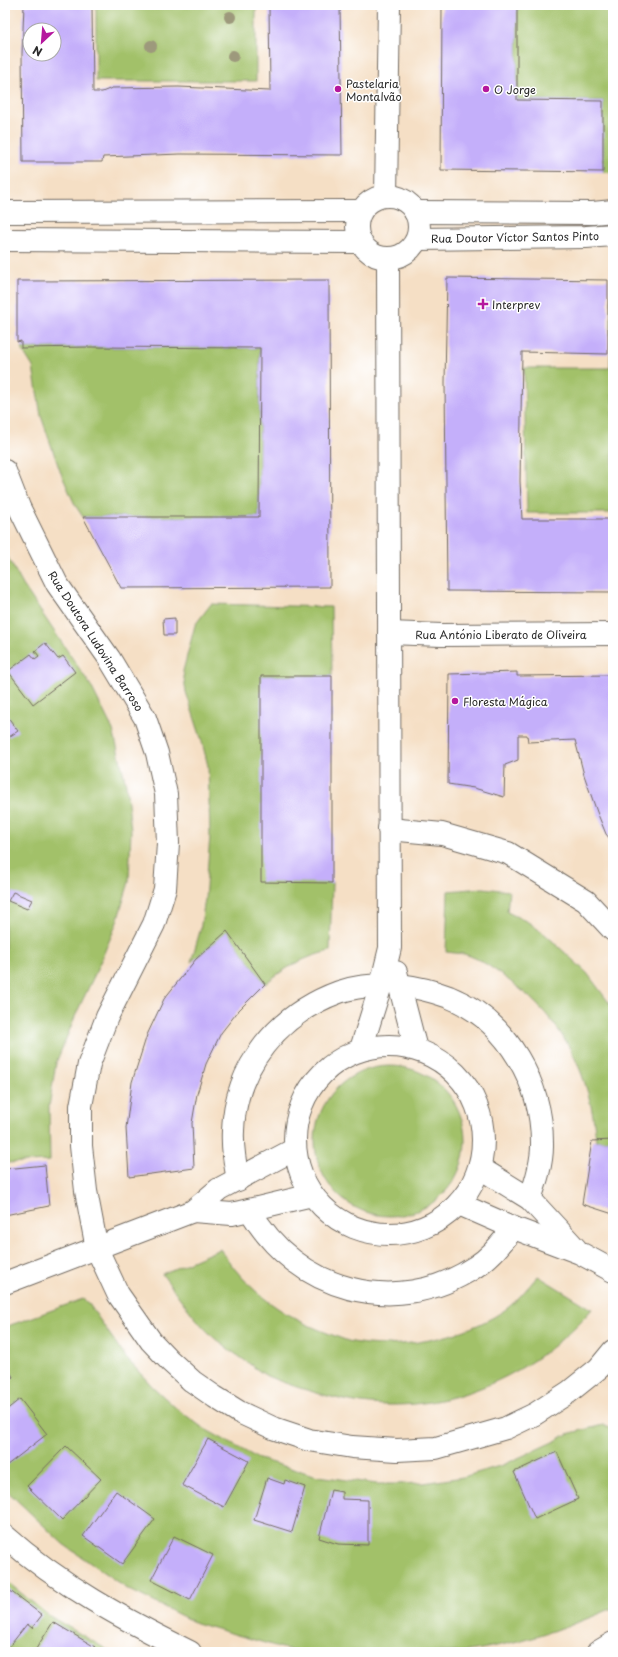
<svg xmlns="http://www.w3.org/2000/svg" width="618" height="1657" font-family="'Playpen Sans',sans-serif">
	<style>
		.green { fill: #a2c169; stroke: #66764a }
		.building { fill: #c4affa; fill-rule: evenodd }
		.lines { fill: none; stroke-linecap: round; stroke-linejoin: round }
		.street-casing { stroke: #726a61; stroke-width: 24 }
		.street { stroke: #fff; stroke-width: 22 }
		.tree { fill: #9d997c }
		.poi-dot { fill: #b5179e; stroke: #fff; stroke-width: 1.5 }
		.labels { text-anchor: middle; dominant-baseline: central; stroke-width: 3; stroke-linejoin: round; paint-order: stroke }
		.poi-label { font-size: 11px; fill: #2b2b2b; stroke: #fff; text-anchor: start }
		.street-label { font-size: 11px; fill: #2b2b2b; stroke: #fff }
	</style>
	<rect width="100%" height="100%" fill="#fff"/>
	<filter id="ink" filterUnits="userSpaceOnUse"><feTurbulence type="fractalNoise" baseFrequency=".025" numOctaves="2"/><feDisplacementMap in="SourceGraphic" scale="8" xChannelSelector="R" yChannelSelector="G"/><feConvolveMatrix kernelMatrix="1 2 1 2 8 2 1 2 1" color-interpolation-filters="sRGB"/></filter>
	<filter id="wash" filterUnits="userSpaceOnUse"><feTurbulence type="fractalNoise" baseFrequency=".012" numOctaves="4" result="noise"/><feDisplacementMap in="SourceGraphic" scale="16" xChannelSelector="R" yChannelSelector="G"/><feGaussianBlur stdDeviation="0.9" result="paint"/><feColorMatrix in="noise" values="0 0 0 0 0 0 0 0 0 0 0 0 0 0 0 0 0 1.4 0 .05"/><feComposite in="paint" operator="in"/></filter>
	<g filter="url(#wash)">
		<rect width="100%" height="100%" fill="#f5dfc5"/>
		<g class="green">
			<rect x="96" y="5" width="160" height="76"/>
			<polygon points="517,5 613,5 613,173 603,172 603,101 517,100"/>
			<polygon points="612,262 613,513 527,513 524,368 610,368"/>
			<polygon points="90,347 260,348 259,517 83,517 75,505 60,471 41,416 33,367 21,348"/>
			<polygon points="5,552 23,585 91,686 113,730 126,784 131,830 129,882 116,925 95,974 77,1012 56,1063 49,1107 50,1161 5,1163"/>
			<path d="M211,604L331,607L332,676H262L332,883L330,951C306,956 284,968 265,984L227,932L191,962L200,931L205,899L210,836L208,766L201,738L186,692L183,671L195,625Z"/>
			<path d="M483,888L509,891L507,912L528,922L546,935L587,973L613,1008V1140L596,1141C591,1075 564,1021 511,982C498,972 480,958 464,954C458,953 452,953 446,952L448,891Z"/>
			<circle cx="390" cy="1141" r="75"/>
			<path d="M220,1249C247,1289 277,1313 322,1331C331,1334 339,1338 348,1341C395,1352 462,1338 502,1312C516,1303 527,1288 538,1276L592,1309C543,1366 467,1406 390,1405C363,1405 336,1399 310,1391C296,1387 281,1382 267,1376C260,1372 254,1367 247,1362C236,1354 223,1346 213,1337C193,1318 178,1295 162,1274Z"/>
			<path d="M83,1299L89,1304L126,1358L153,1387L176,1408L203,1428L259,1459L318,1476L377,1484H395L424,1483L463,1477L503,1465L557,1440L567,1434L603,1425L613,1430V1608C565,1629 514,1645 462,1652H305L282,1648L196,1623L126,1588L63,1544L5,1489V1327Z"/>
			<polygon points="5,1580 48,1615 111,1652 5,1652"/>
		</g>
		<g id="blocks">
			<g class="building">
				<path d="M24,5H92L93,92H102L112,88L179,87L270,91L269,5H340L342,155L180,154L103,157L102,162H23L22,54ZM30,30H54V54H30Z"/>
				<polygon points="442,5 517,5 517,100 603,101 603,172 441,170"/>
				<polygon points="447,278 608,280 608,354 522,352 520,481 522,519 613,519 613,592 447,591 445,382"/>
				<polygon points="329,280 330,587 121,588 83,517 259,517 260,348 90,347 21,348 21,341 17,342 17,281"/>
				<polygon points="175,618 175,635 164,635 163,619"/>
				<polygon points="45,643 58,659 63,656 75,672 33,704 8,671 31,654 35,659 39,656 35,651"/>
				<polygon points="517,672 517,676 613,675 613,843 606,834 597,812 584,775 575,740 528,742 527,735 518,735 518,760 505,765 504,797 474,788 448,784 449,674"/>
				<polygon points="261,676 332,676 332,883 261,882"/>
				<polygon points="5,713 18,731 9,737 5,731"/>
				<polygon points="13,892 32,900 27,909 8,901"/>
				<polygon points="227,931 265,984 239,1010 221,1033 206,1064 197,1094 192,1123 194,1168 129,1177 126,1128 132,1082 147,1035 164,999 196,959"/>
				<polygon points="613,1140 613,1214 582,1204 592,1141"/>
				<polygon points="45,1165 49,1206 5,1215 5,1169"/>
				<polygon points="5,1363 13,1377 5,1381"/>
				<polygon points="20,1399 47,1434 6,1466 5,1464 5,1411"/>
				<polygon points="208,1439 249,1461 224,1507 182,1485"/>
				<polygon points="66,1446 101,1479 62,1520 27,1486"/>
				<polygon points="557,1452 578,1499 535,1519 514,1472"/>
				<polygon points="267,1478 284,1484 285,1480 305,1487 292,1532 254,1520"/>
				<polygon points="331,1490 342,1492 342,1499 368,1500 368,1545 338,1544 319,1538"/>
				<polygon points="116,1491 155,1519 122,1564 83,1536"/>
				<polygon points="174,1536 213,1555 190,1600 151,1580"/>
				<polygon points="5,1587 42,1615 32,1628 27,1624 5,1652"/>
				<polygon points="53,1622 95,1647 92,1652 34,1652"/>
			</g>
		</g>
	</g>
	<g filter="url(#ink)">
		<use href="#blocks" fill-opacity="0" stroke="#726a61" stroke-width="1"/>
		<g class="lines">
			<g class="street-casing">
				<g id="street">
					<polyline points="386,195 389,5"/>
					<circle cx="388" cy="227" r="31"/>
					<polyline points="5,212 360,211"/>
					<polyline points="415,212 593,213 613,211"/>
					<polyline points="418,239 586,237 613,235"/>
					<polyline points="5,240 359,242"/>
					<polyline points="5,471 19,507 57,584 109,658 145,718 157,753 166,794 168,843 165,889 154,924 107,1017 89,1064 81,1106 81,1146 86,1191 97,1249 118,1294 151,1341 170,1361 192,1381 215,1397 239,1412 273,1428 309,1440 352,1447 397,1450 436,1448 506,1428 535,1414 569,1392 599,1368 613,1351"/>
					<polyline points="389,633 442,635 613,634"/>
					<polyline points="389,829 442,834 508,853 586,901 613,930"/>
					<polyline points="396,972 416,1049"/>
					<path d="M399,985C416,987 433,991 449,997C508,1021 543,1085 542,1146C542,1164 536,1182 530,1199"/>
					<circle cx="389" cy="1140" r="94"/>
					<polyline points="361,1049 381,985 390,948 388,260"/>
					<polyline points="480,1168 530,1199 576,1249"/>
					<path d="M238,1180C235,1164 232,1148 233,1131C235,1066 279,1014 339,992C353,987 367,986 381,985"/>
					<polyline points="459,1204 514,1228 580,1253 613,1271"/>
					<path d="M250,1210C295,1291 396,1319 475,1267C491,1257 502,1242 514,1228"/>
					<polyline points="193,1211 232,1214 312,1195"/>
					<polyline points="5,1283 193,1211 219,1189 295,1149"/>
					<path d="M5,1536C60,1585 125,1620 190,1652"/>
					<polyline points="598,1652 613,1643"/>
				</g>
			</g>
			<use href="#street" class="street"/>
		</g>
		<g class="tree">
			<circle cx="230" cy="17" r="6"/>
			<circle cx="151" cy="46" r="6"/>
			<circle cx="233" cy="56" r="6"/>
		</g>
	</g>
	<g class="poi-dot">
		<circle cx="338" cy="89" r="4"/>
		<circle cx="486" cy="89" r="4"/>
		<path d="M481 298h4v4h4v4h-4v4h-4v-4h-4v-4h4z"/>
		<circle cx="455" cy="701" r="4"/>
	</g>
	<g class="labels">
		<g class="poi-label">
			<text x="346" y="83">Pastelaria<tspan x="346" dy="13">Montalvão</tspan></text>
			<text x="494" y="89">O Jorge</text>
			<text x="492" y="304">Interprev</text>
			<text x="463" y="701">Floresta Mágica</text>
		</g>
		<g class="street-label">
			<text transform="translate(515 237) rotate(-1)">Rua Doutor Víctor Santos Pinto</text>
			<text x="501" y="634">Rua António Liberato de Oliveira</text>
			<text transform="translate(96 641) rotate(57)">Rua Doutora Ludovina Barroso</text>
		</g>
	</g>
	<rect width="618" height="1657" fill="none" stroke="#fff" stroke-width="20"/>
	<g transform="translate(42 42) rotate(206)"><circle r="19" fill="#ffffff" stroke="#aaaaaa"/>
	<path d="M0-3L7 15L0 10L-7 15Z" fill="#b5179e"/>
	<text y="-6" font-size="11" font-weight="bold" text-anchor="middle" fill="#2b2b2b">N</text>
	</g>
</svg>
